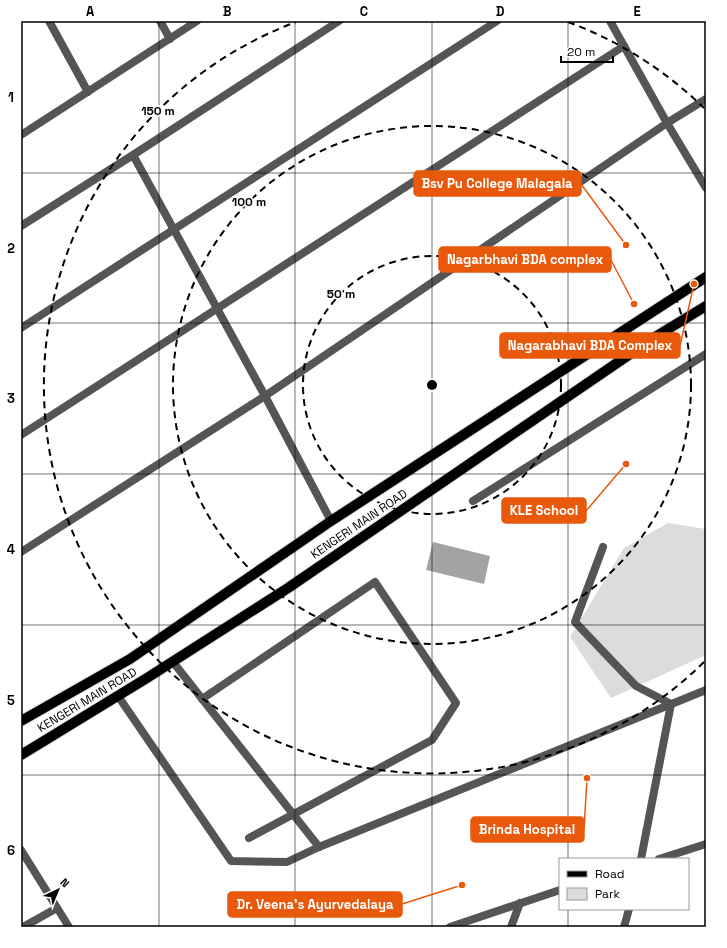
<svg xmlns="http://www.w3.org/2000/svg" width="727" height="948" font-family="'Space Grotesk',sans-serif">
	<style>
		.green { fill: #dcdcdc }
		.water { fill: #a3a3a3 }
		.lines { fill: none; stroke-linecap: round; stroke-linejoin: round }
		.primary-casing { stroke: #dbdbdb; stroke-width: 12 }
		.service { stroke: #555; stroke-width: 8 }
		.minor { stroke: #555; stroke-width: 8 }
		.tertiary { stroke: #555; stroke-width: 8 }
		.primary { stroke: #000; stroke-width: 10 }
		.grid { fill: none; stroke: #000; stroke-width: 1; stroke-opacity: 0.55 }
		.ring { fill: none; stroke: #000; stroke-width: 2; stroke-dasharray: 7 5 }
		.labels { text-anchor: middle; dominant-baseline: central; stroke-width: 3.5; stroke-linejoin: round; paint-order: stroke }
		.street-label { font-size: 12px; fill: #000; stroke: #fff }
		.centre { fill: #000; stroke: #fff; stroke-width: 2 }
		.ring-label { font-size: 12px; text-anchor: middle; font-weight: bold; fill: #000; stroke: #fff; stroke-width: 3.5; stroke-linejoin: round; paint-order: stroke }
		.leader { fill: none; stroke: #e8590c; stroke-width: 1.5 }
		.callout-dot { fill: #e8590c; stroke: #fff; stroke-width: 1.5 }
		.callout { fill: #e8590c; stroke: #e8590c; stroke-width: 1.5 }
		.callout-label { font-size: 13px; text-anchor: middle; font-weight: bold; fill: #fff }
		.neatline { fill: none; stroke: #000; stroke-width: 1.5 }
		.grid-label { font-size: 13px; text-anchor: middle; font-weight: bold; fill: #000 }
	</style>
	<rect width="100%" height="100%" fill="#fff"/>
	<polygon class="green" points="668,523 706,529 706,655 611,698 570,637 624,548"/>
	<polygon class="water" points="433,542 490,556 484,584 426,570"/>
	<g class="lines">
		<g class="primary-casing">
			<g id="primary">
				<polyline points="21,721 130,659 331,521 706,277"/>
				<polyline points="21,755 147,678 288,588 655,337 706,306"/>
			</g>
		</g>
		<g class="service">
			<polyline points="473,501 706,354"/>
			<polyline points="603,547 575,622 636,686 671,704"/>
			<polyline points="173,662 319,847"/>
			<polyline points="202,699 375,582 456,703 432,740 249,838"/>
		</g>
		<g class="minor">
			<polyline points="49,21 88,92"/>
			<polyline points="160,21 170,39"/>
			<polyline points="21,135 197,21"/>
			<polyline points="133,155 265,396 331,521"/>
			<polyline points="21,226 133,155 339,21"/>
			<polyline points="21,328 497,21"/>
			<polyline points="21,435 624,46"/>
			<polyline points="21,552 265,396 667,123 706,99"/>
			<polyline points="118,696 231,861 287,862 319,847 706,690"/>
			<polyline points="21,850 69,927"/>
			<polyline points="641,859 671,704"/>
			<polyline points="659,859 706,844"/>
			<polyline points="23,927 57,908"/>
			<polyline points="450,927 560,890"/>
			<polyline points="511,927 520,903"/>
			<polyline points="624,927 629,909"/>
		</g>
		<polyline class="tertiary" points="610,21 667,123 706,188"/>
		<use href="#primary" class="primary"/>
	</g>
	<path class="grid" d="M159,21V927M295,21V927M432,21V927M568,21V859M21,173H706M21,323H706M21,474H706M21,625H706M21,775H706M568,909V927"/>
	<g class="ring">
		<circle cx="432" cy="385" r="129"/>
		<circle cx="432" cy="385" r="259"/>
		<path d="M704 662A388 388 0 1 1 296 22M568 22A388 388 0 0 1 704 108"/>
	</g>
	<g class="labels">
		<g class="street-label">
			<text transform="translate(359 524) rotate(-34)">KENGERI MAIN ROAD</text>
			<text transform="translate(87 700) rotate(-31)">KENGERI MAIN ROAD</text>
		</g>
	</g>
	<circle cx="432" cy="385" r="6" class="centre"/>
	<g class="ring-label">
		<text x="158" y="115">150 m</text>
		<text x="249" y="206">100 m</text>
		<text x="341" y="298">50 m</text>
	</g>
	<path class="leader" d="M626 245L581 184M634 304L611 260M694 284L680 346M626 464L586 511M587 778L584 830M462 885L402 904"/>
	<g class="callout-dot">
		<circle cx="626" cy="245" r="4"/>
		<circle cx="634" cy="304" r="4"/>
		<circle cx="694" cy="284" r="4"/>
		<circle cx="626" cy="464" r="4"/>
		<circle cx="587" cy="778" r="4"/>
		<circle cx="462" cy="885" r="4"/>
	</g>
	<g class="callout">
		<rect x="414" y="171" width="167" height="25" rx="4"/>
		<rect x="439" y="247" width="172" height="25" rx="4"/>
		<rect x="500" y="333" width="180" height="25" rx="4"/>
		<rect x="502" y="498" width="84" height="25" rx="4"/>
		<rect x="471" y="817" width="113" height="25" rx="4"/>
		<rect x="228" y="892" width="174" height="25" rx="4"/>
	</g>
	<g class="callout-label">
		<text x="497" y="188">Bsv Pu College Malagala</text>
		<text x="525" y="264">Nagarbhavi BDA complex</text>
		<text x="590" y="350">Nagarabhavi BDA Complex</text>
		<text x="544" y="515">KLE School</text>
		<text x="527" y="834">Brinda Hospital</text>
		<text x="315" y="909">Dr. Veena's Ayurvedalaya</text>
	</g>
	<rect width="727" height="948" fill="none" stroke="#ffffff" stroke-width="44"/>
	<rect x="559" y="858" width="130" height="52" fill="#ffffff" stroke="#999999"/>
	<rect x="567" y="871" width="20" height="6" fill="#000000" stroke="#999999"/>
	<text x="595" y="878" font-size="12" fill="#000000">Road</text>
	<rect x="567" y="888" width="20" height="12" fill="#dcdcdc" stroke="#999999"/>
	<text x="595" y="898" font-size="12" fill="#000000">Park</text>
	<g transform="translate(58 890) rotate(44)" stroke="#ffffff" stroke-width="3" paint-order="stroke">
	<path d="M0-3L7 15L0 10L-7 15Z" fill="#000000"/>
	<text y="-6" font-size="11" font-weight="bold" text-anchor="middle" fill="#000000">N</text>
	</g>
	<path d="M561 56v6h52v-6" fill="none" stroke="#000000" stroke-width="2"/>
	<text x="567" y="56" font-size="12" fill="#000000" stroke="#ffffff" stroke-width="3" paint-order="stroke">20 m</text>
	<rect x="22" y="22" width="683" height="904" class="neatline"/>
	<g class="grid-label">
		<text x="90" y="16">A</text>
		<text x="227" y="16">B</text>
		<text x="364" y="16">C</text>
		<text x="500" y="16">D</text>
		<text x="637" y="16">E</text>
		<text x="11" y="102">1</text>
		<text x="11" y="253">2</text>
		<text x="11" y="403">3</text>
		<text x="11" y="554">4</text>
		<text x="11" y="705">5</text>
		<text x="11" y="855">6</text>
	</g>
</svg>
